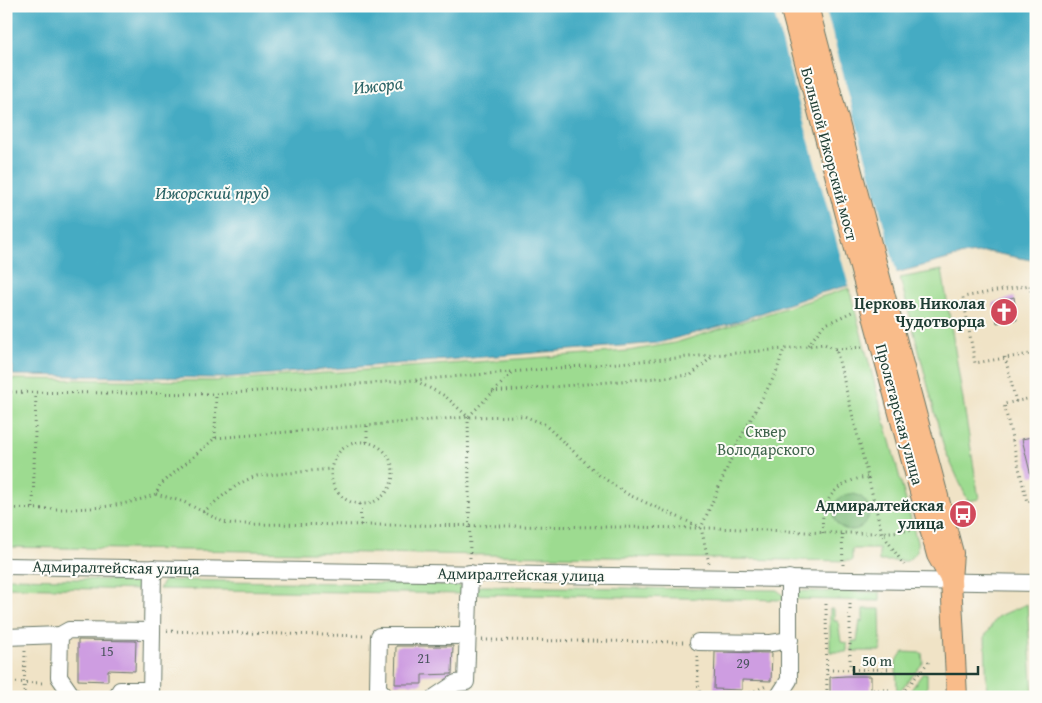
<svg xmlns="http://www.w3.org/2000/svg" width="1042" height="703" font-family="'Gentium Book Plus',serif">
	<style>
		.green { fill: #9ddb90; stroke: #5e8c62 }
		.forest { fill: #7ebb7a; stroke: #4e7c57 }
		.water { fill: #44abc3; stroke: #32747c }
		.pier { fill: #f0e3c6 }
		.building { fill: #ce9de1 }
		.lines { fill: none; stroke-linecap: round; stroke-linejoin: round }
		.minor-casing { stroke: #687767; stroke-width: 18 }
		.major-casing { stroke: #687767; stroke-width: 22 }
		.path { stroke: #687767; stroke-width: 3; stroke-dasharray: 1 4; stroke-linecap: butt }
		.minor { stroke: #fff; stroke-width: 16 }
		.major { stroke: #f9bc8a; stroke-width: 20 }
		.labels { text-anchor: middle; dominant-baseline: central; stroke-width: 4; stroke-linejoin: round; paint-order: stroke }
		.number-label { font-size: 14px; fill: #4b555f }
		.street-label { font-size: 16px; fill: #1f3d34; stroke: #fdfcf7 }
		.poi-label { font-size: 16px; font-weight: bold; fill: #1f3d34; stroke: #fdfcf7; text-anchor: end }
		.park-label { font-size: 16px; fill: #3e644b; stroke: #fdfcf7 }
		.water-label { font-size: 18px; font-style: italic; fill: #2c6466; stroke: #fdfcf7 }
	</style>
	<rect width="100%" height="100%" fill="#fdfcf7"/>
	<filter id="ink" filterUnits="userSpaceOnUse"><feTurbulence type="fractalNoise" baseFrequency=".02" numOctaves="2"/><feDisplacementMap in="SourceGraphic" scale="10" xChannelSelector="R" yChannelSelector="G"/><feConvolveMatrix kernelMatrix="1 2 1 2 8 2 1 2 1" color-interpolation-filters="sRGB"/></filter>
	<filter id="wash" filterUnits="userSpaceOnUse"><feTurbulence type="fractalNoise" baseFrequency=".0096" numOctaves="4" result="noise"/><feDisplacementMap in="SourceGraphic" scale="20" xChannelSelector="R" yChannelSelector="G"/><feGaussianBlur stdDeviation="1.12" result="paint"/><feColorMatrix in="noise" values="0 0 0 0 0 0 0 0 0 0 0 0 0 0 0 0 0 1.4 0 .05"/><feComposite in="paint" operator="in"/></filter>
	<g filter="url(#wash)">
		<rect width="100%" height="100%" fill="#f0e3c6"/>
		<g class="green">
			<polygon points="942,270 944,282 979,499 968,501 944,448 900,278"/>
			<polygon points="849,288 917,542 917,552 907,561 879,561 879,549 852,549 852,561 6,547 6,379 216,381 628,351 675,343"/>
			<polygon points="6,578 138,580 145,585 146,590 6,587"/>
			<polygon points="167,580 457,585 461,587 464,594 159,589 163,582"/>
			<polygon points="481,586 777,590 782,594 785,600 473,594 477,587"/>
			<polygon points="799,591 880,592 880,601 794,599"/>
			<polygon points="1027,604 1033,697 987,697 985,636 997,617"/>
			<polygon points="830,609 834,609 834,621 838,621 841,642 847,643 847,652 830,652"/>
			<polygon points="863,609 880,609 881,651 852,651 852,641 857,641 860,621 863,621"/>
			<polygon points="903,652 922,653 923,663 897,694 896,661"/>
			<polygon points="923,673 927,673 927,697 906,697"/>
		</g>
		<circle class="forest" cx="851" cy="512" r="18"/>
		<polygon class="water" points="6,6 1036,6 1036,261 989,252 967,254 820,293 732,323 658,343 221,378 13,375 13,366 6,366"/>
		<polygon class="pier" points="772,6 825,6 897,274 849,287"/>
		<g id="blocks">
			<g class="building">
				<polygon points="1014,297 1017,320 997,323 993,303"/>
				<polygon points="1036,436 1036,475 1031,476 1022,439"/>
				<polygon points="78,640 136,641 135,671 108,670 108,681 78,680"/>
				<polygon points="396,646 453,646 452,674 422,675 422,684 395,684"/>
				<polygon points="715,652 772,653 771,681 742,680 742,690 714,689"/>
				<polygon points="846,676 871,676 871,697 830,697 830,677"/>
			</g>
		</g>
	</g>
	<g filter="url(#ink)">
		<use href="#blocks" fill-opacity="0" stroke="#687767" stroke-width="1"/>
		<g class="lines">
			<g class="minor-casing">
				<g id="minor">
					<polyline points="6,566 1036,583"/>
					<polyline points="60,635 59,677 73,697"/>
					<polyline points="6,637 60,635 69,630 152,631"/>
					<polyline points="698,642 771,643 790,640"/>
					<polyline points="116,697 120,690 151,690"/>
					<polyline points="151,697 153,568"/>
					<polyline points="386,697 378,688 379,636 467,636"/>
					<polyline points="435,697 456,683 466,682 470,573"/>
					<polyline points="778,697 789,680 789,578"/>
				</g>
			</g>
			<g class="major-casing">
				<g id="major">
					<polyline points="790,6 937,555 951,580"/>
					<polyline points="808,6 953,553 951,580 957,697"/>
				</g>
			</g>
			<g class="path">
				<polyline points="1036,326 1030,285 963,297 975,363 1036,353"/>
				<polyline points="808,345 824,325 854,311"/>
				<polyline points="836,349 863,347"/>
				<polyline points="1005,357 1016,402"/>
				<polyline points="416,381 445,396 468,417 512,373"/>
				<polyline points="6,392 216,394 415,380 784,349"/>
				<polyline points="492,392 691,375 712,357"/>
				<polyline points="1036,397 1004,404 1027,502 1036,500"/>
				<polyline points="468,417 470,558"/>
				<polyline points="215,438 216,394"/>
				<polyline points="367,442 367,426"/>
				<circle cx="362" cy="473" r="31"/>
				<path d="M156,494L184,502L223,522L234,524C389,525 544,526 699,528C770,528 842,538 913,530"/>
				<polyline points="360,504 361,525"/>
				<path d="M6,508C57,509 108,513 156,494L160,485L215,438L468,417L524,416L544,424L599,475L629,495L698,526"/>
				<polyline points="33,508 36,393"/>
				<path d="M203,512C221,498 235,483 257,476L331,469"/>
				<path d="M823,533C819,501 836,481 867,477"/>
				<polyline points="842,534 843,565"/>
				<polyline points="709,563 701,528 739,441 776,373 784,349 824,344 836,349 882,533 904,565"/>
				<polyline points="826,604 827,697"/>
				<polyline points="167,631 364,636"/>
				<polyline points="482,640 683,642"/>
				<polyline points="698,656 698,684 701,697"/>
				<polyline points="827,670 889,669"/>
				<polyline points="850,670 850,604"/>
				<polyline points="6,682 46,683"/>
				<polyline points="873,690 889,690"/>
				<polyline points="24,697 25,651"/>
				<polyline points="741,697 766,686"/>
				<polyline points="899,697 931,659"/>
			</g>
			<use href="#minor" class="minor"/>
			<use href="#major" class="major"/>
		</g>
	</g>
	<defs>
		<g id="church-disc" transform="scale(1.4375)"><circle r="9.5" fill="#d1495b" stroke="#fdfcf7"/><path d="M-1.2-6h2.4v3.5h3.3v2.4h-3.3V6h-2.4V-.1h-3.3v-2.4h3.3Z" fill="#fff"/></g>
		<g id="bus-disc" transform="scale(1.4375)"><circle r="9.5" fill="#d1495b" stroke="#fdfcf7"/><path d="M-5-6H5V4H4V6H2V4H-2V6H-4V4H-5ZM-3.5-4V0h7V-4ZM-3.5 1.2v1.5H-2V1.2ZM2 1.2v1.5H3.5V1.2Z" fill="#fff"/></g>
	</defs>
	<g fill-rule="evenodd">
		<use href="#church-disc" x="1004" y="312"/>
		<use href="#bus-disc" x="963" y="514"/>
	</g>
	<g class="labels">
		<g class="number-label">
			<text x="107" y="651">15</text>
			<text x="424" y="658">21</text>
			<text x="743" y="663">29</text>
		</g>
		<g class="street-label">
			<text transform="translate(830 154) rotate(75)">Большой Ижорский мост</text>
			<text transform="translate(900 414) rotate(75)">Пролетарская улица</text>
			<text transform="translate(116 567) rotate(1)">Адмиралтейская улица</text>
			<text transform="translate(521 574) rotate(1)">Адмиралтейская улица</text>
		</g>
		<g class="poi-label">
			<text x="985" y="303">Церковь Николая<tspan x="985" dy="18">Чудотворца</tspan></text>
			<text x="944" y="505">Адмиралтейская<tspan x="944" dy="18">улица</tspan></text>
		</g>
		<g class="park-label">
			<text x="766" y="431">Сквер<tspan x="766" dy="18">Володарского</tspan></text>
		</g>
		<g class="water-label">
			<text transform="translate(378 85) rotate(-6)">Ижора</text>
			<text x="212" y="192">Ижорский пруд</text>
		</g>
	</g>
	<rect width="1042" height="703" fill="none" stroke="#fdfcf7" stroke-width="25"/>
	<path d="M854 666v8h124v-8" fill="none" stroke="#1f3d34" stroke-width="2.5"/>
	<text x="862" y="666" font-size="15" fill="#1f3d34" stroke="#fdfcf7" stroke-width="4" paint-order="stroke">50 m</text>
</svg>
